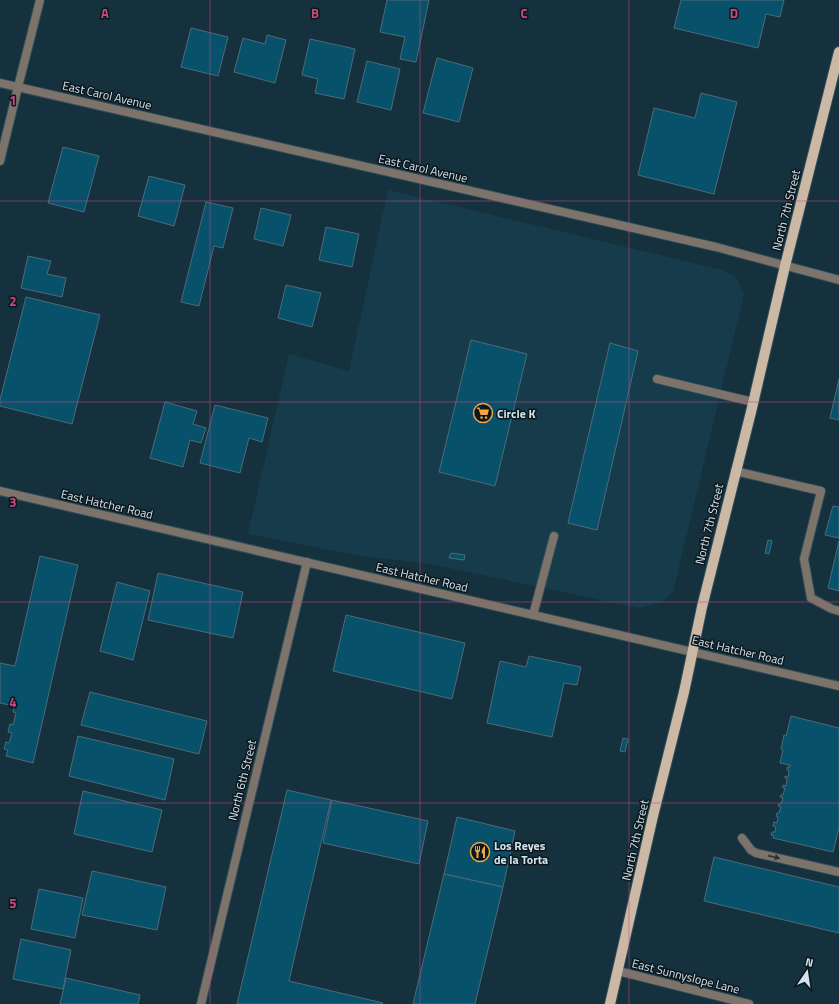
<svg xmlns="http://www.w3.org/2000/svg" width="839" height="1004" font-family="'Titillium Web',sans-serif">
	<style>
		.built { fill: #163c4b }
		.building { fill: #08516a; stroke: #4d6b79 }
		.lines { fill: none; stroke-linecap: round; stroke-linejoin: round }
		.service-casing { stroke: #334d59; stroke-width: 10 }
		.minor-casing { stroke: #334d59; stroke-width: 10 }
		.tertiary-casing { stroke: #334d59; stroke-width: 10 }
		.primary-casing { stroke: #334d59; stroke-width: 12 }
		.service { stroke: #7c736a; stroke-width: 8 }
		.minor { stroke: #7c736a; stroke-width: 8 }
		.tertiary { stroke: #7c736a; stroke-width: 8 }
		.primary { stroke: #ccb9a5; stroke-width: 10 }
		.oneway { fill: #2d3334 }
		.grid { fill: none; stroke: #c64b7f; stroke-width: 1; stroke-opacity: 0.55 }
		.labels { text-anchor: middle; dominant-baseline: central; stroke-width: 3; stroke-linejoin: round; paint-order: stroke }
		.street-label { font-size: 12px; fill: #d3e3eb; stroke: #0b171d }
		.poi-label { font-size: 12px; font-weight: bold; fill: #d3e3eb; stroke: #0b171d; text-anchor: start }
		.grid-label { font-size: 13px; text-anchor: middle; font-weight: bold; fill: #c64b7f; stroke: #0b171d; stroke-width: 3; stroke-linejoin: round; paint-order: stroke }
	</style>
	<rect width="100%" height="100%" fill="#15313d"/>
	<polygon class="built" points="388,190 722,270 735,276 744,294 673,592 662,602 639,608 425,563 361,556 248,534 289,354 349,371"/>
	<g class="building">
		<polygon points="387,0 429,0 416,62 400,59 405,37 380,32"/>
		<polygon points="681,0 784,0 780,17 766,14 758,48 674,28"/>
		<polygon points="191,28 228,37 218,76 181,67"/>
		<polygon points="267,35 286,40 275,83 234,72 243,38 265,44"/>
		<polygon points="310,39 355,49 344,99 315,93 318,79 302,75"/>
		<polygon points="437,58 473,68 459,122 423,113"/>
		<polygon points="367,61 400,69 391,110 357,102"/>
		<polygon points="701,93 737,102 714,194 638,175 654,108 695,118"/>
		<polygon points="63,147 99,156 84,212 48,203"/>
		<polygon points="149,176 185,185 174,226 138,216"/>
		<polygon points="206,202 233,208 223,248 214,246 199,306 181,302"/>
		<polygon points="261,208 291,215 283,246 254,239"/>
		<polygon points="326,227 359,234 352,267 319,260"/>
		<polygon points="28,256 51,261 47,274 66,278 62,297 21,288"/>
		<polygon points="286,285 321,293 312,327 278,318"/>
		<polygon points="26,297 100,315 72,424 0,406 0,400"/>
		<polygon points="471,340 527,354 495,486 439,472"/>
		<polygon points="610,343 638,351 597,530 568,523"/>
		<polygon points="839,379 839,420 830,418"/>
		<polygon points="165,402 197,411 193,424 206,428 201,443 190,440 183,467 150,458"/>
		<polygon points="215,405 268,418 262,442 249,438 240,473 200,463"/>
		<polygon points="833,506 839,507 839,538 825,535"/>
		<polygon points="768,540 772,541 769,554 765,553"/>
		<polygon points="839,541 839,591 828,588"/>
		<polygon points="451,553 465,555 464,560 449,558"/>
		<polygon points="40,556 78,565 33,763 6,756 8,750 4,749 6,742 9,743 12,733 8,732 10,724 13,725 16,713 13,712 14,706 0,703 0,663 15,666"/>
		<polygon points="158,573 243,592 233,638 148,620"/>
		<polygon points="117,582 150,591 133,660 100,651"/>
		<polygon points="346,615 465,643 452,699 333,671"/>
		<polygon points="529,656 581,667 577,685 564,683 552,737 487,723 500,661 526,667"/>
		<polygon points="90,692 207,721 199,754 81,725"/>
		<polygon points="791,716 839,728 839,828 833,852 773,838 774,836 771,835 772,832 775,832 776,827 773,826 774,822 777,823 778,817 776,816 777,813 779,813 781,807 778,806 779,804 781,804 783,798 780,797 781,795 783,795 785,788 783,788 783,785 786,786 787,779 785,778 785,776 788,777 789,770 787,770 787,767 790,767 790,765 780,763 783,750 781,749 784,735 786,736"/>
		<polygon points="78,736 174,759 165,800 69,776"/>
		<polygon points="623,738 628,739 625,752 620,751"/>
		<polygon points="287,790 331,800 289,981 383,1003 382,1004 237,1004"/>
		<polygon points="83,791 162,810 152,852 74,834"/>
		<polygon points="332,800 428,821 419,864 323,843"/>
		<polygon points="457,817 515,831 503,887 444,874"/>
		<polygon points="714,857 839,887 839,933 704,901"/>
		<polygon points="92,871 166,887 157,930 82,915"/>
		<polygon points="444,874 503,887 475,1004 413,1004"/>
		<polygon points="39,889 83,898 75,938 31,929"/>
		<polygon points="21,939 71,950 63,989 13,979"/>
		<polygon points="66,978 140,995 138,1004 60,1004"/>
	</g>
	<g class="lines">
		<g class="service-casing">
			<g id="service">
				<polyline points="657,379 753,402"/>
				<polyline points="735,471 821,491 804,559 811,598 832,609 839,611"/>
				<polyline points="533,615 554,536"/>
				<polyline points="742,838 751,850 756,853 839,872"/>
			</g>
		</g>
		<g class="minor-casing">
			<g id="minor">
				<polyline points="0,83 716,247 839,280"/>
				<polyline points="0,161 18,87 40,0"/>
				<polyline points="618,971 749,1004"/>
				<polyline points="201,1004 307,562"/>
			</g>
		</g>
		<g class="tertiary-casing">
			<polyline id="tertiary" points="0,491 839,686"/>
		</g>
		<g class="primary-casing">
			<polyline id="primary" points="610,1004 653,816 684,692 702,607 751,412 785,266 839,52"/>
		</g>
		<use href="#service" class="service"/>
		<use href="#minor" class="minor"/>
		<use href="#tertiary" class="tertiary"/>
		<use href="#primary" class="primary"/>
	</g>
	<defs><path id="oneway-solid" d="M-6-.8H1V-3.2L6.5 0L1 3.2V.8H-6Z"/></defs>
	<use class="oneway" href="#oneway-solid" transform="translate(774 857) rotate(13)"/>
	<path class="grid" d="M210,0V1004M420,0V1004M629,0V1004M0,201H839M0,402H839M0,602H839M0,803H839"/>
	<defs>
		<g id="supermarket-ring" transform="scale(1)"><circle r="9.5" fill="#0b171d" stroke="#f3a443" stroke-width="1.5"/><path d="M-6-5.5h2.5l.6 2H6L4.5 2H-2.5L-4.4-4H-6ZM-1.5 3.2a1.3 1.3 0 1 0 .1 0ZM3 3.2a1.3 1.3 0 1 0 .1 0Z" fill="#f3a443"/></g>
		<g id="restaurant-ring" transform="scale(1)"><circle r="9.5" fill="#0b171d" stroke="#f3a443" stroke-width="1.5"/><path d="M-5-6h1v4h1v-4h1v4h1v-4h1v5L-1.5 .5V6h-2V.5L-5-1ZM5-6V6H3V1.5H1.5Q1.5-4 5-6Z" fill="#f3a443"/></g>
	</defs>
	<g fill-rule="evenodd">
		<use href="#supermarket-ring" x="483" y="413"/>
		<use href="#restaurant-ring" x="480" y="852"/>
	</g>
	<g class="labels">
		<g class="street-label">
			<text transform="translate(107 95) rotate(13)">East Carol Avenue</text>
			<text transform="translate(423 168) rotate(13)">East Carol Avenue</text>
			<text transform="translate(786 210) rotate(-76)">North 7th Street</text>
			<text transform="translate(107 504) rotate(13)">East Hatcher Road</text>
			<text transform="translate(709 524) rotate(-76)">North 7th Street</text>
			<text transform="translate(422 577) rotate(13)">East Hatcher Road</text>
			<text transform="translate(738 650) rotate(13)">East Hatcher Road</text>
			<text transform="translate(242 780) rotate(-76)">North 6th Street</text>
			<text transform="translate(635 840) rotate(-77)">North 7th Street</text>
			<text transform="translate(686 976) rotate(14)">East Sunnyslope Lane</text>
		</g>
		<g class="poi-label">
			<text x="497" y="413">Circle K</text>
			<text x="494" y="845">Los Reyes<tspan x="494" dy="14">de la Torta</tspan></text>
		</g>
	</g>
	<g class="grid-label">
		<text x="105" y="18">A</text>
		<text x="315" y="18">B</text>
		<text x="524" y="18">C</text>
		<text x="734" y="18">D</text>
		<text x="13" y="105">1</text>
		<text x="13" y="306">2</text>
		<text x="13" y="507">3</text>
		<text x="13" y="707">4</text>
		<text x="13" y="908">5</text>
	</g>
	<g transform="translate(807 972) rotate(13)" stroke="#0b171d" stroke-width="3" paint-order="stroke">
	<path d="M0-3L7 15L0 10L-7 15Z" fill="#d3e3eb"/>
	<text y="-6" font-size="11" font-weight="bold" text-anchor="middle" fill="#d3e3eb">N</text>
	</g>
</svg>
